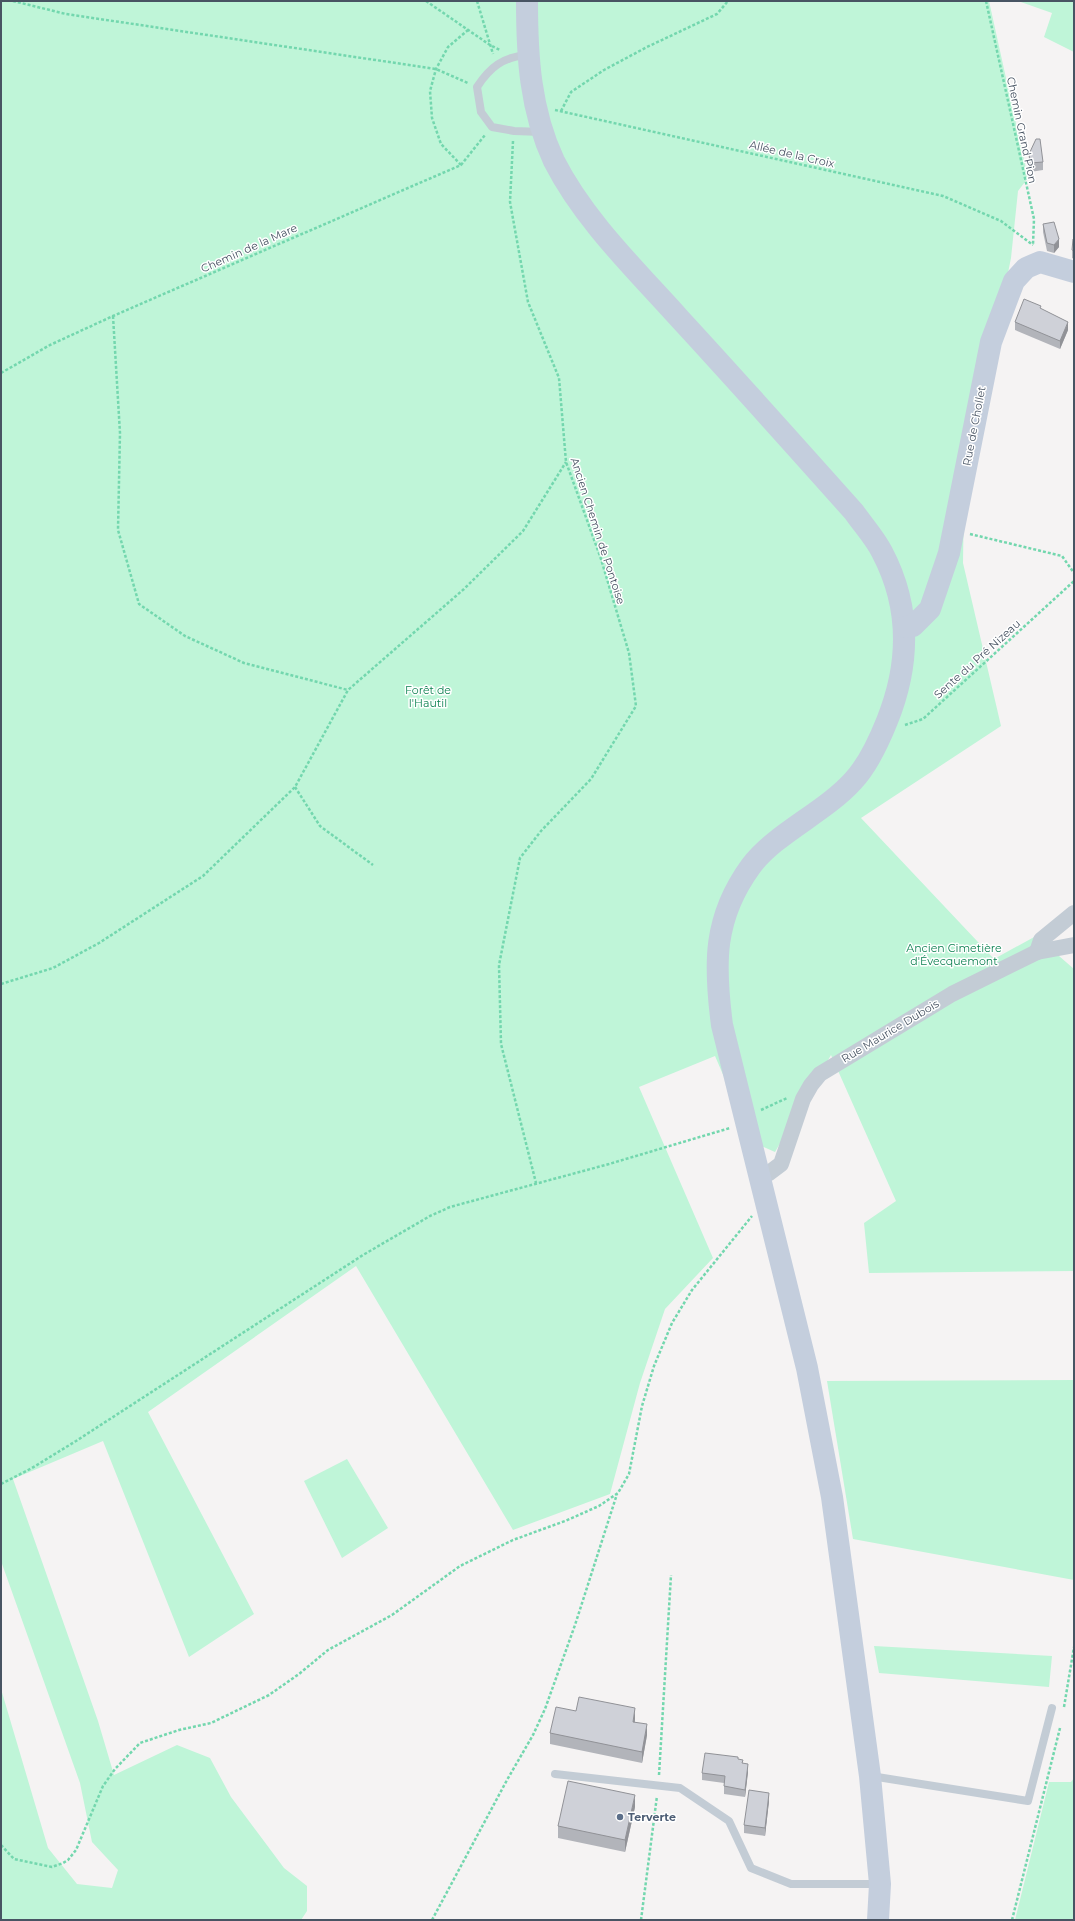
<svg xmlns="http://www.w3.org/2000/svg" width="1075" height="1921" font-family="Montserrat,sans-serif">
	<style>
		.green { fill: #bff5d8 }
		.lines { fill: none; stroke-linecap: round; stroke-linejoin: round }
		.path { stroke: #73d7ae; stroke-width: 2.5; stroke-dasharray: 3 2; stroke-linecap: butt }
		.lane { stroke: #c3ccd5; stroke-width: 8 }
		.street { stroke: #c3ccd5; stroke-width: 16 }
		.secondary { stroke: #c4cedd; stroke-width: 22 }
		.wall { fill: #b2b4ba }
		.shaded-wall { fill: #919297 }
		.building { fill: #cfd1d8; stroke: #919297 }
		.service-dot { fill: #5c6f8a; stroke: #fff; stroke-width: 1.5 }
		.labels { text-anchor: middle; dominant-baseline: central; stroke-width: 3; stroke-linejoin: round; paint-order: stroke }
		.street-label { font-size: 11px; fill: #485463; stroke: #fff }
		.park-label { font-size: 11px; fill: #0e8252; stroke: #fff }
		.service-label { font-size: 11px; font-weight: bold; fill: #4e5e75; stroke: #fff; text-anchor: start }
	</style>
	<rect width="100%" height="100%" fill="#f5f3f3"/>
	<g class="green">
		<polygon points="1,1 989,1 1028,178 1018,191 1011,258 964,491 963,563 1001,726 861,818 994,959 1036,936 1074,969 1074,1271 869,1273 864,1223 896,1201 831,1055 775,1152 752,1142 715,1056 639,1087 713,1258 665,1309 640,1383 610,1494 513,1530 356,1266 148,1412 254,1614 189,1657 103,1441 13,1479 98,1721 114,1775 177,1745 210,1758 231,1797 284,1868 307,1886 307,1911 301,1920 1,1920 1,1689 48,1848 77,1884 112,1888 118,1870 92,1842 80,1783 1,1561"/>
		<polygon points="1018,1 1074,1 1074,52 1044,37 1052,13"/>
		<polygon points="1074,1380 1074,1580 853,1539 827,1381"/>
		<polygon points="347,1459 388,1528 342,1558 304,1481"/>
		<polygon points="874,1646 1052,1656 1049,1687 879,1673"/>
		<polygon points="1074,1778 1074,1920 1015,1920 1049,1782 1071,1782"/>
	</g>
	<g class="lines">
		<g class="path">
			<polyline points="13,1 66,14 436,69 468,83"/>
			<polyline points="426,1 490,45 500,50"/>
			<polyline points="477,1 493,54"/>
			<polyline points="986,1 1034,219 1033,245"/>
			<polyline points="555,110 943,196 1001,221 1033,245"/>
			<polyline points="561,111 571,92 604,70 647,47 717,14 728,1"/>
			<polyline points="513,141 510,202 528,302 559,378 566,462 601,559 629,653 636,706 591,779 541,831 520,858 499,965 501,1044 536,1183"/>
			<polyline points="461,165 441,144 432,118 430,91 436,69 448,47 468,30"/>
			<polyline points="113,316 120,433 118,530 139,604 185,636 244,663 348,690"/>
			<polyline points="1,373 50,345 113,316 461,165 485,135"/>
			<polyline points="970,534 1062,556 1074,573"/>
			<polyline points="905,725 923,719 1074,581"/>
			<polyline points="295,787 320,826 373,865"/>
			<polyline points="1,984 53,968 99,943 203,876 295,787 348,690 464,589 523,531 566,462"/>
			<polyline points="761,1110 787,1098"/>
			<polyline points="1,1484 32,1468 76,1441 363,1255 430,1216 450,1207 609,1164 730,1128"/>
			<polyline points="1064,1707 1074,1647"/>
			<polyline points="659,1775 671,1575"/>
			<polyline points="1,1845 14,1859 52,1867 63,1863 68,1860 76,1850 103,1786 115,1769 140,1743 179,1730 211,1723 269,1695 299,1674 328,1650 392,1615 460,1566 513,1540 565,1521 599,1506 618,1493 629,1474 642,1406 654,1366 672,1323 692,1290 752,1216"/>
			<polyline points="432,1920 507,1780 533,1735 545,1709 575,1625 617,1494"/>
			<polyline points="641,1920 657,1796"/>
			<polyline points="1012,1920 1060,1728"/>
		</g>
		<g class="lane">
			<path d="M527,55C503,57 490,67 477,87L481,112L492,127L514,131L542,132"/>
			<polyline points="555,1774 680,1788 729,1821 751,1868 791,1884 879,1884"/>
			<polyline points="871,1776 1028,1801 1052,1708"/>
		</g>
		<g class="street">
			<polyline points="1037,952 1041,940 1074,913"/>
			<polyline points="761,1177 769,1173 781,1164 803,1099 811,1085 820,1074 952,994 1037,952 1074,945"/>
		</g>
		<g class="secondary">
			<path d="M527,1C527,56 530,110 554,161C584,220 635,269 679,318C738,382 796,447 854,512C863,525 875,538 882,552C911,607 910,664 887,721C879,741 868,765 853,781C824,813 776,833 751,866C713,918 714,964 722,1025L807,1368L832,1497L870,1776L880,1884L878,1920"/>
			<polyline points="905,627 913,626 930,609 949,553 991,342 1014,281 1026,268 1040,262 1074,272"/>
		</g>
	</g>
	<g class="wall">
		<polygon points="1029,154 1043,162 1043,170 1030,172 1029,162"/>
		<polygon points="1043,224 1059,247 1054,253 1047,251 1043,232"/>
		<polygon points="1074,239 1074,259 1072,258 1072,250"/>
		<polygon points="1041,309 1068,330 1060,349 1015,330 1015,322"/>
		<polygon points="576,1711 635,1719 635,1722 647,1735 642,1763 550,1744 550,1733"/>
		<polygon points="738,1759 743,1763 748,1772 745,1797 724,1794 724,1783 702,1780 702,1773"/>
		<polygon points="769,1801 765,1836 744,1833 744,1825"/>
		<polygon points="635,1807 625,1852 558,1838 558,1826"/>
	</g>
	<g class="shaded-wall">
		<polygon points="1059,239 1059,247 1054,253 1054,245"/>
		<polygon points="1068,322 1068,330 1060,349 1060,341"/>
		<polygon points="635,1708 635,1719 633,1733 633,1722"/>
		<polygon points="647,1724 647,1735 642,1763 642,1752"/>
		<polygon points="748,1764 748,1772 745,1797 745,1790"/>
		<polygon points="769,1793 769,1801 765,1836 765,1828"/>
		<polygon points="635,1795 635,1807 625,1852 625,1840"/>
	</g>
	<g class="building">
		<polygon points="1036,139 1040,139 1043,162 1030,163 1029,154"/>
		<polygon points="1054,222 1059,239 1054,245 1047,243 1043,224"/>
		<polygon points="1073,239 1074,239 1074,251 1072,250"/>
		<polygon points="1024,299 1041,306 1040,308 1068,322 1060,341 1015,322"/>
		<polygon points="579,1697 635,1708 633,1722 647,1724 642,1752 550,1733 556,1707 576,1711"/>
		<polygon points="705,1753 738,1757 738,1759 743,1760 742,1763 748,1764 745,1790 724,1786 725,1776 702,1773"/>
		<polygon points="568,1781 635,1795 625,1840 558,1826"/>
		<polygon points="749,1790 769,1793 765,1828 744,1825"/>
	</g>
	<circle class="service-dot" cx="620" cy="1817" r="4"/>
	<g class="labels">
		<g class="street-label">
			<text transform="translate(1022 130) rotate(78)">Chemin Grand Pion</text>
			<text transform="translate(792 154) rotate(13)">Allée de la Croix</text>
			<text transform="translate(249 248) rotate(-24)">Chemin de la Mare</text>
			<text transform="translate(974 426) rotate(-79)">Rue de Chollet</text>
			<text transform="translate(598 531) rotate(72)">Ancien Chemin de Pontoise</text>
			<text transform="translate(977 659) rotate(-42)">Sente du Pré Nizeau</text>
			<text transform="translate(890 1031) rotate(-31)">Rue Maurice Dubois</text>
		</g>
		<g class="park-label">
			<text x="428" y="690">Forêt de<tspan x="428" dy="13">l'Hautil</tspan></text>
			<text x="954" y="948">Ancien Cimetière<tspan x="954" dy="13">d'Évecquemont</tspan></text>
		</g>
		<g class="service-label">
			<text x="628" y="1817">Terverte</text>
		</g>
	</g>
	<rect width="1075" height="1921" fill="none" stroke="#485463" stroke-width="4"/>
</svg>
